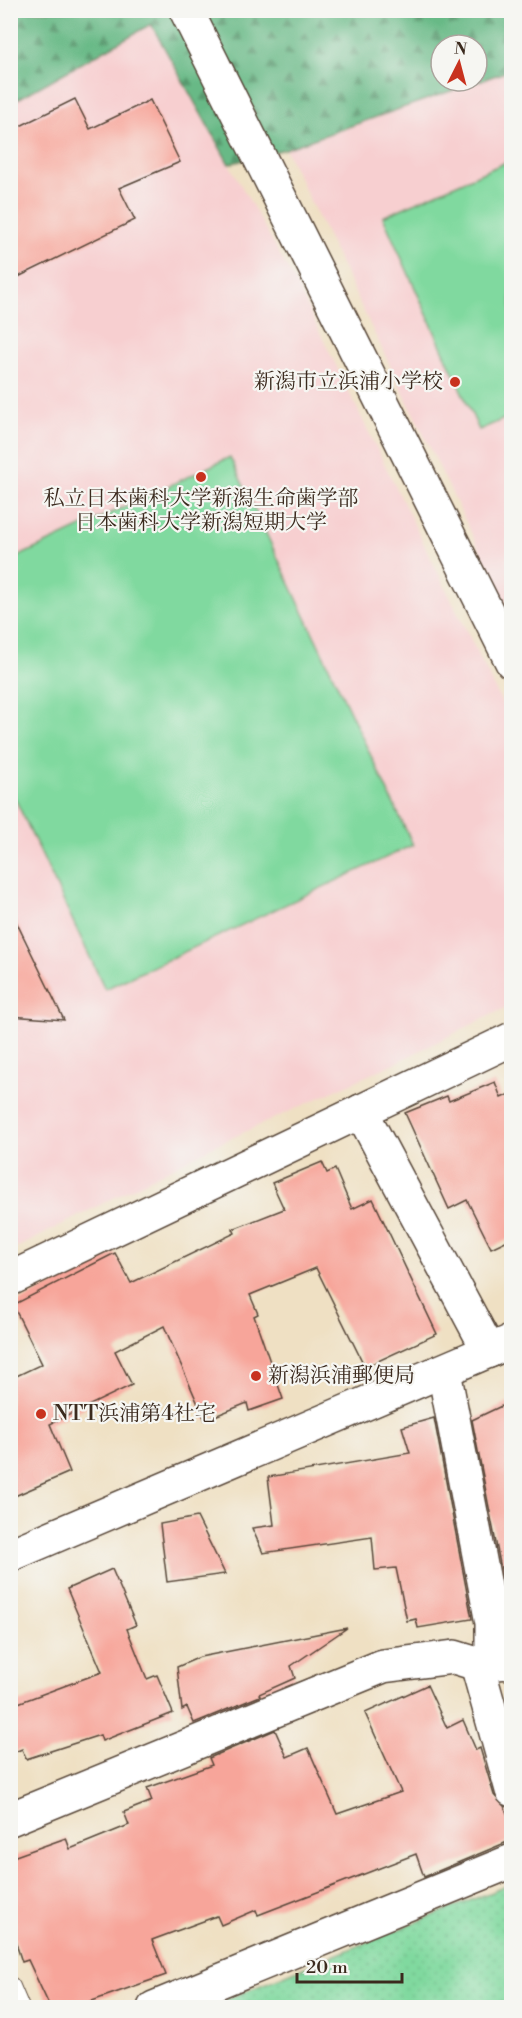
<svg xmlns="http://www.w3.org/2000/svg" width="522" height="2018" font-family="'Libre Bodoni','Noto Serif JP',serif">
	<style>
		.built { fill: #f7cfd0 }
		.grass { fill: #80d99f; stroke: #5e825e; stroke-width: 1.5 }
		.forest { fill: url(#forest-firs); stroke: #527252; stroke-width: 1.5; fill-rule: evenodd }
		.park { fill: url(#park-dots); stroke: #5e825e; stroke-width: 1.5 }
		.building { fill: #f7a59a }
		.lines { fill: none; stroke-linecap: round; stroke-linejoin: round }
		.service-casing { stroke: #564537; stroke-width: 22 }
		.minor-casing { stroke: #564537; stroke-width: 36 }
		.tertiary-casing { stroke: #564537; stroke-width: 36 }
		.service { stroke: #fff; stroke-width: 20 }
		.minor { stroke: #fff; stroke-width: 33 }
		.tertiary { stroke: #fff; stroke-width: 33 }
		.poi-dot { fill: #c8321e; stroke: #f6f6f2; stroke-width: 2 }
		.labels { text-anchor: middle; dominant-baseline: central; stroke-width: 4.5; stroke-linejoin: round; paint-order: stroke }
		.poi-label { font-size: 21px; fill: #3b2a1e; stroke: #f6f6f2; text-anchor: start }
	</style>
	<defs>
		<pattern id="forest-firs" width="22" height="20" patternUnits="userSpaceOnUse" patternTransform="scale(1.5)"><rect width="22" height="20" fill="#68b986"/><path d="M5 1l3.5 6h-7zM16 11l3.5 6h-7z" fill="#57976d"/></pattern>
		<pattern id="park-dots" width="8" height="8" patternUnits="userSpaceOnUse" patternTransform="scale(1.5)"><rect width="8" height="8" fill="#80d99f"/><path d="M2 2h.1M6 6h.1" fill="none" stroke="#70ba88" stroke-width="1.8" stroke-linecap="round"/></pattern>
	</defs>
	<rect width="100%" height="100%" fill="#f6f6f2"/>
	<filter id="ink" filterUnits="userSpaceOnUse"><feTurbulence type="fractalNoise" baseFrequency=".0167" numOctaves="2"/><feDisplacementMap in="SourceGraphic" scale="12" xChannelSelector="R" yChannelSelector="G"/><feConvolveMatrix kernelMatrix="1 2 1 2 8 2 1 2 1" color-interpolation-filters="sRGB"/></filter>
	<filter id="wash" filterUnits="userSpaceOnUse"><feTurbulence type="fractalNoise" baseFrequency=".008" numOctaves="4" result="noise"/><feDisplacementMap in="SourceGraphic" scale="24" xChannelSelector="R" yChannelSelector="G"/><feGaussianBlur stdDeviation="1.35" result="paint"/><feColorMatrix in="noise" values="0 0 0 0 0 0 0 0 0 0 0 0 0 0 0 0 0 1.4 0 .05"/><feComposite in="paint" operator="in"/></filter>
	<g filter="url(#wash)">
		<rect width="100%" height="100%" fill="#efe0c3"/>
		<g class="built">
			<polygon points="151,24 294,280 511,721 511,1005 395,1063 214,1146 11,1251 11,103"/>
			<polygon points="511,70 511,615 285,149"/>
		</g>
		<g class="grass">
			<polygon points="511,160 511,416 479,430 383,217"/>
			<polygon points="230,457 413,845 105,989 11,790 11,560"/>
		</g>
		<path class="forest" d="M11,11H511V70L285,149L229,164L151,24L11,103ZM441,45H477V81H441Z"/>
		<polygon class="park" points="511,1884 511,2007 221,2007 224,2000"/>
		<g id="blocks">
			<g class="building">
				<polygon points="75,99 90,129 150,100 180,162 119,188 135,220 10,281 10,131"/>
				<polygon points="10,909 64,1020 10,1016"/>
				<polygon points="495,1082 501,1098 512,1093 512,1238 491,1248 467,1200 449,1209 405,1113 447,1096 449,1101"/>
				<polygon points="322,1162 327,1173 335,1169 352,1209 373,1199 437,1334 365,1367 316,1268 250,1295 258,1314 254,1316 283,1399 249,1411 247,1403 205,1420 164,1326 115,1351 132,1385 50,1424 70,1472 10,1498 10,1379 42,1364 13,1305 115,1253 131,1283 235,1233 233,1229 284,1209 272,1183"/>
				<polygon points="512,1401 512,1575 503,1579 472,1420"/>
				<polygon points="434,1418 472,1619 418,1628 416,1619 407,1621 396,1568 375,1570 372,1537 263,1553 252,1528 274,1525 268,1477 410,1453 402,1427"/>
				<polygon points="197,1517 225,1574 167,1582 160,1524"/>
				<polygon points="112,1569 136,1625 127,1629 147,1679 157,1675 173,1713 102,1741 100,1735 26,1759 22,1749 10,1754 10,1706 102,1672 67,1589"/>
				<polygon points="347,1628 291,1666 295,1678 259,1694 260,1696 194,1723 187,1707 182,1710 177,1667 200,1657"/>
				<polygon points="427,1685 447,1728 463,1720 476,1750 480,1748 494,1795 504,1806 512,1825 512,1840 424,1877 416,1854 258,1915 256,1910 221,1925 217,1916 152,1940 166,1975 75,2007 50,2007 28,1960 22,1962 10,1925 10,1858 66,1838 70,1849 129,1825 124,1812 152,1801 147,1788 212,1765 209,1758 275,1730 287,1757 308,1748 337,1814 401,1792 365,1713"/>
			</g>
		</g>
	</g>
	<g filter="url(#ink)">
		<use href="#blocks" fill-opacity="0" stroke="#564537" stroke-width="1.5"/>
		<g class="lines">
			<g class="service-casing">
				<polyline id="service" points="10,1987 19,2008"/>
			</g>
			<g class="minor-casing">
				<g id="minor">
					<polyline points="186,10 512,662"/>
					<polyline points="361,1111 489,1351"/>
					<polyline points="10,1279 512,1039"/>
					<polyline points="444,1371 492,1623 492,1664"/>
					<polyline points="477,1664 512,1790"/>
					<polyline points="10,1819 383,1666 454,1657 477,1664 512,1662"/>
					<polyline points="154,2008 512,1861"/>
				</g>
			</g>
			<g class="tertiary-casing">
				<polyline id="tertiary" points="10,1555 512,1341"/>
			</g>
			<use href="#service" class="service"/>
			<use href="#minor" class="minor"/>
			<use href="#tertiary" class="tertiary"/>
		</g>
	</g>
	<g class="poi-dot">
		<circle cx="455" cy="382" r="6"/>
		<circle cx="201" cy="477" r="6"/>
		<circle cx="256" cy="1376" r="6"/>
		<circle cx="41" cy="1414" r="6"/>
	</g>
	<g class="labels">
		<g class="poi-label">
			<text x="443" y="382" text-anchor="end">新潟市立浜浦小学校</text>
			<text x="201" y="499" text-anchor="middle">私立日本歯科大学新潟生命歯学部<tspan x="201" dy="24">日本歯科大学新潟短期大学</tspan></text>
			<text x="268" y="1376">新潟浜浦郵便局</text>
			<text x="53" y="1414">NTT浜浦第4社宅</text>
		</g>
	</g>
	<rect width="522" height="2018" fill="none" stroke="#f6f6f2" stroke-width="36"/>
	<g transform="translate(459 63) rotate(6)"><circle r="28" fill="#f6f6f2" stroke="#aba49d" stroke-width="1.5"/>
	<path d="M0-4.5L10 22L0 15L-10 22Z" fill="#c8321e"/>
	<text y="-9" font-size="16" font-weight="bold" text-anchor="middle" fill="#3b2a1e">N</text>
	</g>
	<path d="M297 1973v9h105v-9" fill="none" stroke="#3b2a1e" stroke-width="3"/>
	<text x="306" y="1973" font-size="18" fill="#3b2a1e" stroke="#f6f6f2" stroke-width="4.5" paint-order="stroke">20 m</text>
</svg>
